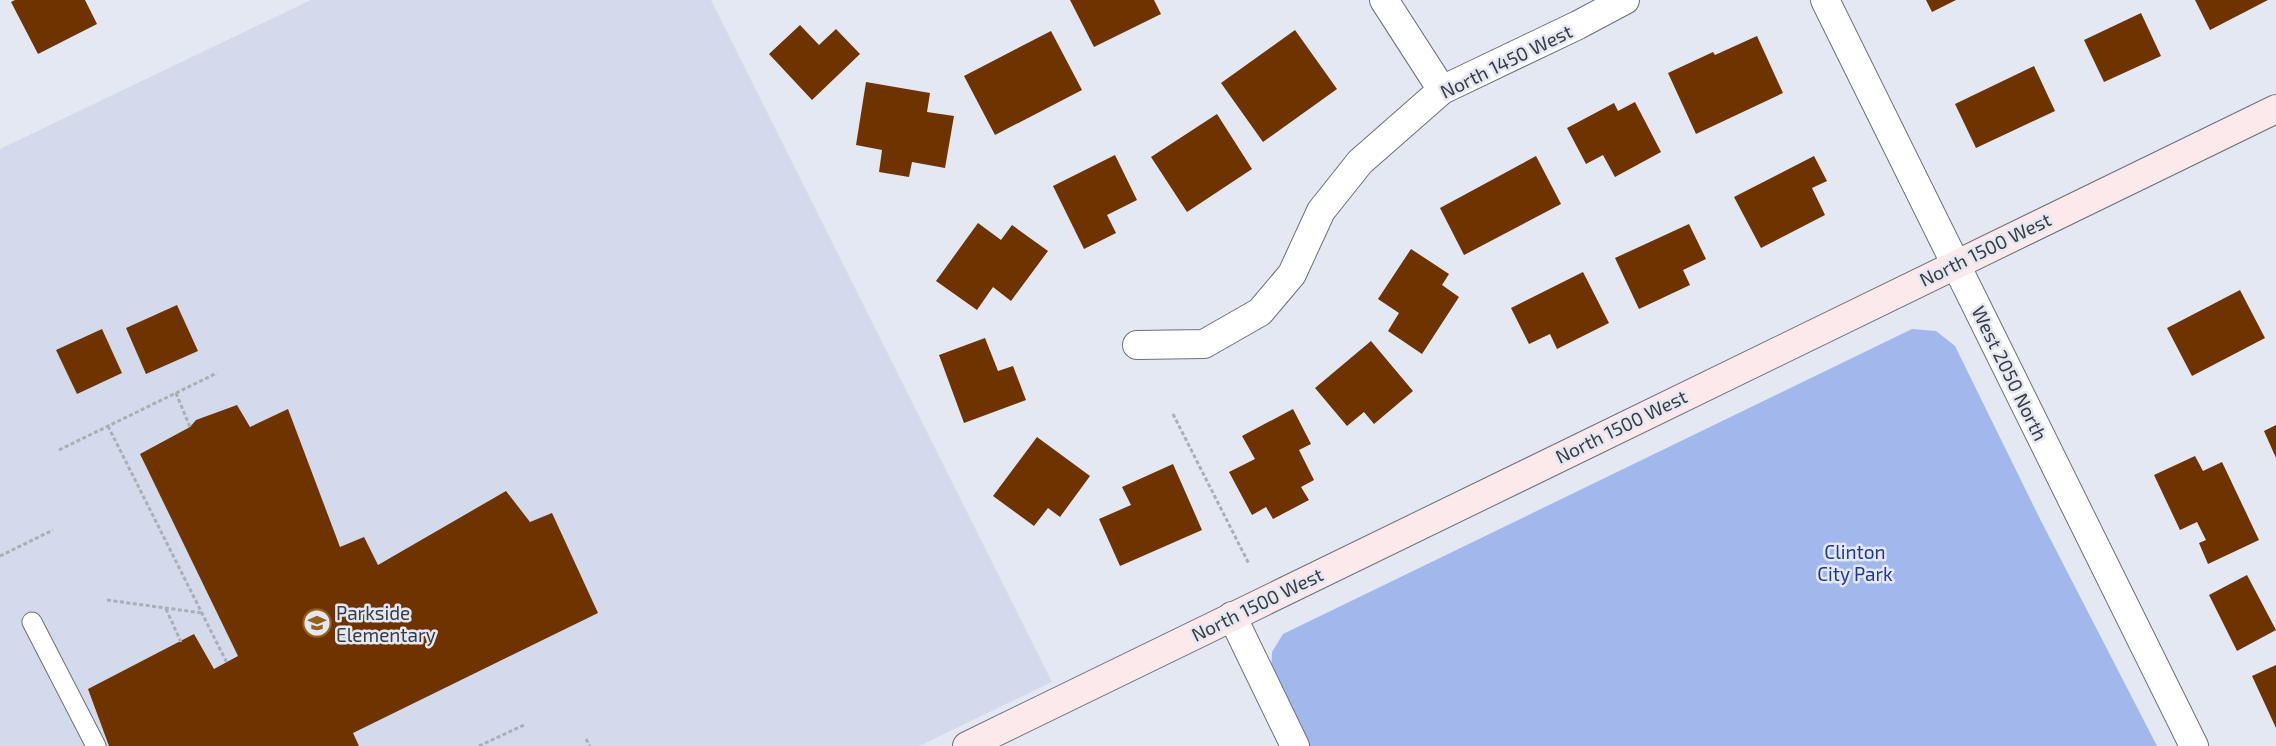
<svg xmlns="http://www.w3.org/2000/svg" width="2276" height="746" font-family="'Exo 2',sans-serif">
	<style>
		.built { fill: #d3daeb }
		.green { fill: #a2b7ec }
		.building { fill: #6f3300 }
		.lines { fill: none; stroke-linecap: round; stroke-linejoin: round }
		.lane-casing { stroke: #6b7079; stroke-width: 21 }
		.street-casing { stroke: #6b7079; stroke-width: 30 }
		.secondary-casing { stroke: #6b7079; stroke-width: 30 }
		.path { stroke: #aaaeb6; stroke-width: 3; stroke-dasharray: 4 2.5; stroke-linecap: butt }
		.lane { stroke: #fff; stroke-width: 19 }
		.street { stroke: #fff; stroke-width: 28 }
		.secondary { stroke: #fce9eb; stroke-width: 28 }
		.labels { text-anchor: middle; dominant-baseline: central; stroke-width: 5; stroke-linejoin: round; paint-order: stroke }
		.street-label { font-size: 19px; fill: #3a3c40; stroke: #e4e8f3 }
		.park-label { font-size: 19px; fill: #1f3897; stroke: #e4e8f3 }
		.poi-label { font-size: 19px; fill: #3a3c40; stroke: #e4e8f3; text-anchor: start }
	</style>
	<rect width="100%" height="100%" fill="#e4e8f3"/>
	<polygon class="built" points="311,0 711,0 1052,682 919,746 0,746 0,149"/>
	<polygon class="green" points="1912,329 1936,331 1955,346 2039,517 2157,746 1305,746 1271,677 1272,652 1283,634"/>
	<g class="building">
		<polygon points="15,0 85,0 97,24 38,54 11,2"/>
		<polygon points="1070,0 1154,0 1161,14 1094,47"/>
		<polygon points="1926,0 1956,0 1932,12"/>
		<polygon points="2195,0 2268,0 2210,30"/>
		<polygon points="2141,13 2161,56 2104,82 2084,40"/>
		<polygon points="800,25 819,45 836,29 860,54 812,100 769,54"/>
		<polygon points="1295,30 1337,89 1263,142 1221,83"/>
		<polygon points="1051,31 1082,90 995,135 964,76"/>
		<polygon points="1757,36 1783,93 1696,134 1668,73 1713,52 1715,55"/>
		<polygon points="2034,66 2055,111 1976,148 1955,104"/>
		<polygon points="866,82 930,93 927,112 954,116 945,168 912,162 909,177 879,172 882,150 856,145"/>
		<polygon points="1635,102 1661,152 1615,177 1603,155 1586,164 1567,128 1614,103 1618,111"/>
		<polygon points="1217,114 1252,169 1187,212 1151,157"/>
		<polygon points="1115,155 1137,200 1107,215 1116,233 1084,249 1053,186"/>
		<polygon points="1536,156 1561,204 1464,255 1440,208"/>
		<polygon points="1814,156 1827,181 1812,188 1825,215 1761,248 1734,197"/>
		<polygon points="978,223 1001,240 1012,225 1048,251 1011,301 993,287 977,310 936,281"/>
		<polygon points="1689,224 1706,259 1683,270 1690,285 1639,309 1615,258"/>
		<polygon points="1411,249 1449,274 1442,285 1459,297 1422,354 1388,331 1399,313 1378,299"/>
		<polygon points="1583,272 1609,323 1557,349 1550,334 1529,344 1511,308"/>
		<polygon points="2240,290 2265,338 2192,376 2167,328"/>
		<polygon points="177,305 198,351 146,374 126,328"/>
		<polygon points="102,329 122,373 77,394 56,350"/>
		<polygon points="985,338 998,371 1013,366 1026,400 964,423 939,355"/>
		<polygon points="1371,341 1413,391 1374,424 1364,412 1347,426 1315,388"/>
		<polygon points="237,405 250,427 288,409 340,547 364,537 378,565 506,491 530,522 552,513 598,613 353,733 359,746 109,746 88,689 194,634 214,669 238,656 140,454 190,427 196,420"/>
		<polygon points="1293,409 1311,444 1299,450 1314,480 1301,487 1309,500 1273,519 1266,507 1252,515 1229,472 1255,459 1242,436"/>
		<polygon points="2276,425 2276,458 2264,431"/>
		<polygon points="1037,437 1090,476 1060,517 1048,508 1034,526 993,496"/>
		<polygon points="2195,456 2203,471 2222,462 2259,540 2208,564 2199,543 2206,540 2197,522 2180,530 2154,475"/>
		<polygon points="1173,464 1202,530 1120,566 1099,519 1131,505 1122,487"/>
		<polygon points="2247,575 2276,630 2237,651 2209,595"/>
		<polygon points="2276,665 2276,728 2252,676"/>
	</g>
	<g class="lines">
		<g class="lane-casing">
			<polyline id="lane" points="32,622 96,746"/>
		</g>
		<g class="street-casing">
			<g id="street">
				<polyline points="1384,0 1442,90"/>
				<polyline points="1825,0 2194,746"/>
				<polyline points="1137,345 1204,344 1260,312 1292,274 1321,211 1360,162 1442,90 1578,25 1625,0"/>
				<polyline points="1232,616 1295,746"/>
			</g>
		</g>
		<g class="secondary-casing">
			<polyline id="secondary" points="967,746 2276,109"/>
		</g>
		<g class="path">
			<polyline points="176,393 190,427"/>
			<polyline points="1173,414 1249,564"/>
			<polyline points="108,426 227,663"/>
			<polyline points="59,450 217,373"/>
			<polyline points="0,556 53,530"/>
			<polyline points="107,600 202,613"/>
			<polyline points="166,609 181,642"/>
			<polyline points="586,739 590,746"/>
			<polyline points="479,746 524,725"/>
		</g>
		<use href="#lane" class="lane"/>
		<use href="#street" class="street"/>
		<use href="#secondary" class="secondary"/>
	</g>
	<defs>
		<g id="school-ring" transform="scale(1.4375)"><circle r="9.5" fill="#e4e8f3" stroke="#966117" stroke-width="1.5"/><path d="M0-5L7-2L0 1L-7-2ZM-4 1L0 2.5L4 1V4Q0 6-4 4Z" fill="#966117"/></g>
	</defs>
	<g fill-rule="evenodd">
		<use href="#school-ring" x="317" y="623"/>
	</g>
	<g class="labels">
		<g class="street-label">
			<text transform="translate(1506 61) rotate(-26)">North 1450 West</text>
			<text transform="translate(1985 249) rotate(-26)">North 1500 West</text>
			<text transform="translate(2010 373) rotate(64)">West 2050 North</text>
			<text transform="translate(1621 426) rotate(-26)">North 1500 West</text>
			<text transform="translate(1257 604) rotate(-26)">North 1500 West</text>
		</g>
		<g class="park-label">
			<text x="1855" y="551">Clinton<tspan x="1855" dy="22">City Park</tspan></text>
		</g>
		<g class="poi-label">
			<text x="336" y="612">Parkside<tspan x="336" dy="22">Elementary</tspan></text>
		</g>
	</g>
</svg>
